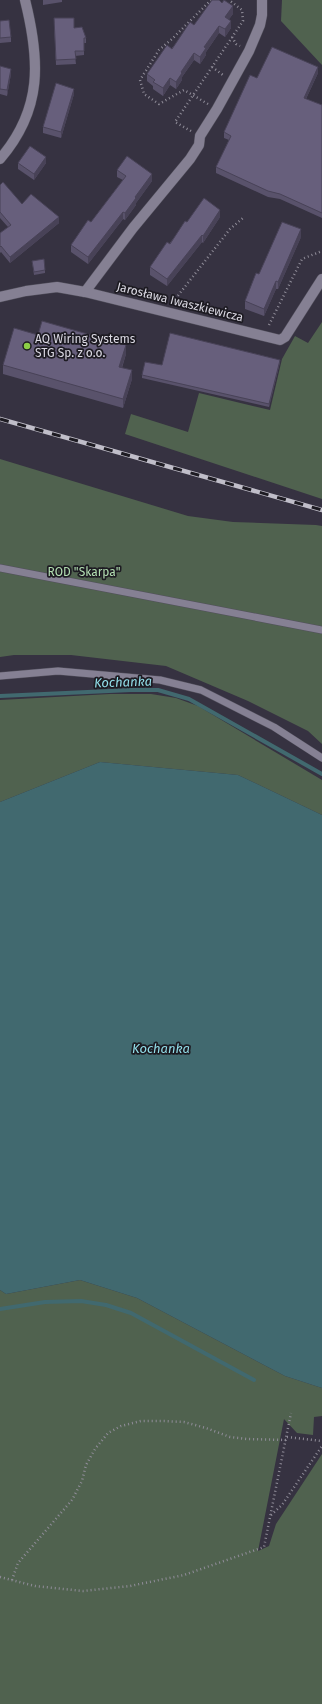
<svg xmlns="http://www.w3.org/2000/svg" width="322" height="1704" font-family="'Fira Sans',sans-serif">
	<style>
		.green { fill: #50624f }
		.water { fill: #41696f }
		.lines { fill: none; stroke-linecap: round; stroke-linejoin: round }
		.stream { stroke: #41696f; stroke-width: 4 }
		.service-casing { stroke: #524f5c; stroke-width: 8 }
		.minor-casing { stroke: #524f5c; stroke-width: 11 }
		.path { stroke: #908d99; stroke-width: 2.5; stroke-dasharray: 1 3; stroke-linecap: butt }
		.service { stroke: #858093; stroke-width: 7 }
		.minor { stroke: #858093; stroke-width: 10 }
		.rail-casing { stroke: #c0bec9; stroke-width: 4.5 }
		.rail { stroke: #1d1b22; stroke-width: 3; stroke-dasharray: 9; stroke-linecap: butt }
		.wall { fill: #59526b }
		.shaded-wall { fill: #484257 }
		.building { fill: #675f7c; stroke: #484257 }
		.poi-dot { fill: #8cce46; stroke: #1d1b22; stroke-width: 1.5 }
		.labels { text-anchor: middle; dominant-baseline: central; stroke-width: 3.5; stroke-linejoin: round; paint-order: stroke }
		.street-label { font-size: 12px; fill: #dbd9e3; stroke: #1d1b22 }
		.poi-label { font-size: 12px; fill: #dbd9e3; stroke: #1d1b22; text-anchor: start }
		.park-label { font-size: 12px; fill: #b3dfb2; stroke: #1d1b22 }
		.water-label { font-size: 13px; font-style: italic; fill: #93dfea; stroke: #1d1b22 }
	</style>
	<rect width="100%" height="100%" fill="#363241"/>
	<g class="green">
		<polygon points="282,0 322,0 322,65 281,21"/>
		<polygon points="322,322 322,499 125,434 131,414 188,432 199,393 270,410 282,359 295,336 308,343"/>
		<polygon points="0,459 188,516 233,522 316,525 322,526 322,744 308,731 248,701 166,666 71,655 14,655 0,657"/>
		<polygon points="110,694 151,694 176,698 198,706 322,780 322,815 238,775 100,762 0,802 0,700"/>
		<polygon points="80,1280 137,1298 285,1376 322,1388 322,1416 314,1417 313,1435 297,1433 284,1419 258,1551 269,1546 276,1524 322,1454 322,1704 0,1704 0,1290 6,1294"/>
	</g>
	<polygon class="water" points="100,762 238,775 322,815 322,1388 285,1376 137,1298 80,1280 6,1294 0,1290 0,802"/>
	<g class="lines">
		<g class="stream">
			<polyline points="0,696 131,690 158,690 189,699 322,774"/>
			<polyline points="0,1309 45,1302 81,1301 106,1305 131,1313 254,1380"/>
		</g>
		<g class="service-casing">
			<g id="service">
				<polyline points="0,568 322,630"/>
				<polyline points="0,676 58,671 160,680 201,690 274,727 322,758"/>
			</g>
		</g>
		<g class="minor-casing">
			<g id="minor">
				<path d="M0,159C43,109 40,60 25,0"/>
				<polyline points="85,292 133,228 190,159 199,145 200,136 217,109 249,51 260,25 262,15 262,0"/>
				<polyline points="0,297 26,291 57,287 85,292 280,340 285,337 322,279"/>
			</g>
		</g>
		<g class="path">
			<polyline points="232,37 236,44 240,46"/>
			<polyline points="212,67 223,75"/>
			<polyline points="208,104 184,90 159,104 144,94 140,80 159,50 172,39 211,0"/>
			<polyline points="191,131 175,122 243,21 242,10 229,0"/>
			<polyline points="173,302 230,229 243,218"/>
			<polyline points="269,325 302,259 322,251"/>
			<polyline points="287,1437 322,1441"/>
			<polyline points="271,1515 282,1505 322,1446"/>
			<polyline points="0,1577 35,1586 83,1591 130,1586 184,1575 264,1547 291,1413"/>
			<polyline points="12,1580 18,1563 72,1500 82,1481 86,1465 95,1449 108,1433 121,1426 141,1421 164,1421 184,1422 206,1428 230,1437 247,1439 286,1440"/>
		</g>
		<use href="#service" class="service"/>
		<use href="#minor" class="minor"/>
		<g class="rail-casing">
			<polyline id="rail" points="0,419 322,510"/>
		</g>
		<use href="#rail" class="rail"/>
	</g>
	<g class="wall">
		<polygon points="43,0 62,0 62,2 43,5"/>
		<polygon points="233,14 229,19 231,28 225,37 219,33 206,52 206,55 200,64 194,60 182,77 182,80 176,89 170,85 163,96 153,89 153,86 147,81 147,74 194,25"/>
		<polygon points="0,21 11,37 11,42 0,43"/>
		<polygon points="54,23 74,28 86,38 86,43 84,43 84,55 75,56 76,64 56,65"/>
		<polygon points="0,66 11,74 7,96 0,94"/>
		<polygon points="318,73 306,99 322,105 322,218 280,199 268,197 216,173 216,167 229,140 224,138 224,132 257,78"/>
		<polygon points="74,94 61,138 43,133 43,127"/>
		<polygon points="18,163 46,163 34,180 18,169"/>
		<polygon points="117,170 152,181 136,203 136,205 125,220 123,219 88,264 71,252 71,245 91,222 123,180 117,177"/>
		<polygon points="0,185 22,204 59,223 10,263 1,252 0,253 0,233 8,227 0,218"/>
		<polygon points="220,217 203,243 202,242 167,286 150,275 150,267 187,222"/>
		<polygon points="301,237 278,289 276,289 264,316 245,309 245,301 259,274"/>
		<polygon points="32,261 45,270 45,273 34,275"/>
		<polygon points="38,335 126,354 122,368 132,379 123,408 3,374 3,365"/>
		<polygon points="280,362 269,407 142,378 142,375 162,365"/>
	</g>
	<g class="shaded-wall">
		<polygon points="233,6 233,14 225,24 225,17"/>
		<polygon points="231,21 231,28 225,37 225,29"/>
		<polygon points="219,26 219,33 206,52 206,55 200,64 200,57 204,47"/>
		<polygon points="194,53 194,60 182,77 182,80 176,89 176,82 181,72"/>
		<polygon points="318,67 318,73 304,103 304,98"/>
		<polygon points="11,69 11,74 7,96 7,90"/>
		<polygon points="170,78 170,85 163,96 163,88"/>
		<polygon points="74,89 74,94 61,138 61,132"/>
		<polygon points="46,157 46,163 34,180 34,174"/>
		<polygon points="152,174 152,181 136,203 136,205 125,220 125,213 135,197"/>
		<polygon points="220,210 220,217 203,243 203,236"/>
		<polygon points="123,212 123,219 88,264 88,257"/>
		<polygon points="59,217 59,223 10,263 10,257"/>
		<polygon points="301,229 301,237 278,289 278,282"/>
		<polygon points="202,235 202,242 167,286 167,279"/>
		<polygon points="276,281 276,289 264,316 264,309"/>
		<polygon points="126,345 126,354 119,375 119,367"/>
		<polygon points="280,360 280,362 269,407 269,404"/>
		<polygon points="132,370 132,379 123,408 123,399"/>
	</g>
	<g class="building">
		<polygon points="212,0 219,0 222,3 224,0 233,6 225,17 231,21 225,29 219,26 204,47 206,48 200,57 194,53 181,72 182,73 176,82 170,78 163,88 153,82 155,80 147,74 167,45 172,49 190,22 194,25"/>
		<polygon points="54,18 74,18 74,28 82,27 86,38 84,38 84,51 75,51 76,59 56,60"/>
		<polygon points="9,20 11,37 0,38 0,21"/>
		<polygon points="272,47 318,67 304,98 322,105 322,213 280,194 268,191 216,167 231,136 224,132 250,75 257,78"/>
		<polygon points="0,66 11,69 7,90 0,89"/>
		<polygon points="56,83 74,89 61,132 43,127"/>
		<polygon points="30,146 46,157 34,174 18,163"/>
		<polygon points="127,156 152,174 135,197 136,198 125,213 123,212 88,257 71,245 88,220 91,222 126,176 117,170"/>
		<polygon points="3,182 22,204 31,194 59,217 10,257 1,246 0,247 0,233 11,225 0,212 0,185"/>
		<polygon points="204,198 220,210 203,236 202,235 167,279 150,267 167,242 170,244 185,221 187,222"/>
		<polygon points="282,222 301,229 278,282 276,281 264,309 245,301 256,273 259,274"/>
		<polygon points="44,259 45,270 34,272 32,261"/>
		<polygon points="42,321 126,345 119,367 132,370 123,399 3,365 14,328 38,335"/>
		<polygon points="170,333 280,360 269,404 142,375 145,362 162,365"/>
	</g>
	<circle class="poi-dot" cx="27" cy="346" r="4"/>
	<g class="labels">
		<g class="street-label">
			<text transform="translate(180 302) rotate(14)">Jarosława Iwaszkiewicza</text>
		</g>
		<g class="poi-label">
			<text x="35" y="339">AQ Wiring Systems<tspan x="35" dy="14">STG Sp. z o.o.</tspan></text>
		</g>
		<g class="park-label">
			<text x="84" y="572">ROD "Skarpa"</text>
		</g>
		<g class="water-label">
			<text transform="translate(123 682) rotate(-2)">Kochanka</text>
			<text x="161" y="1048">Kochanka</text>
		</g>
	</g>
</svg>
